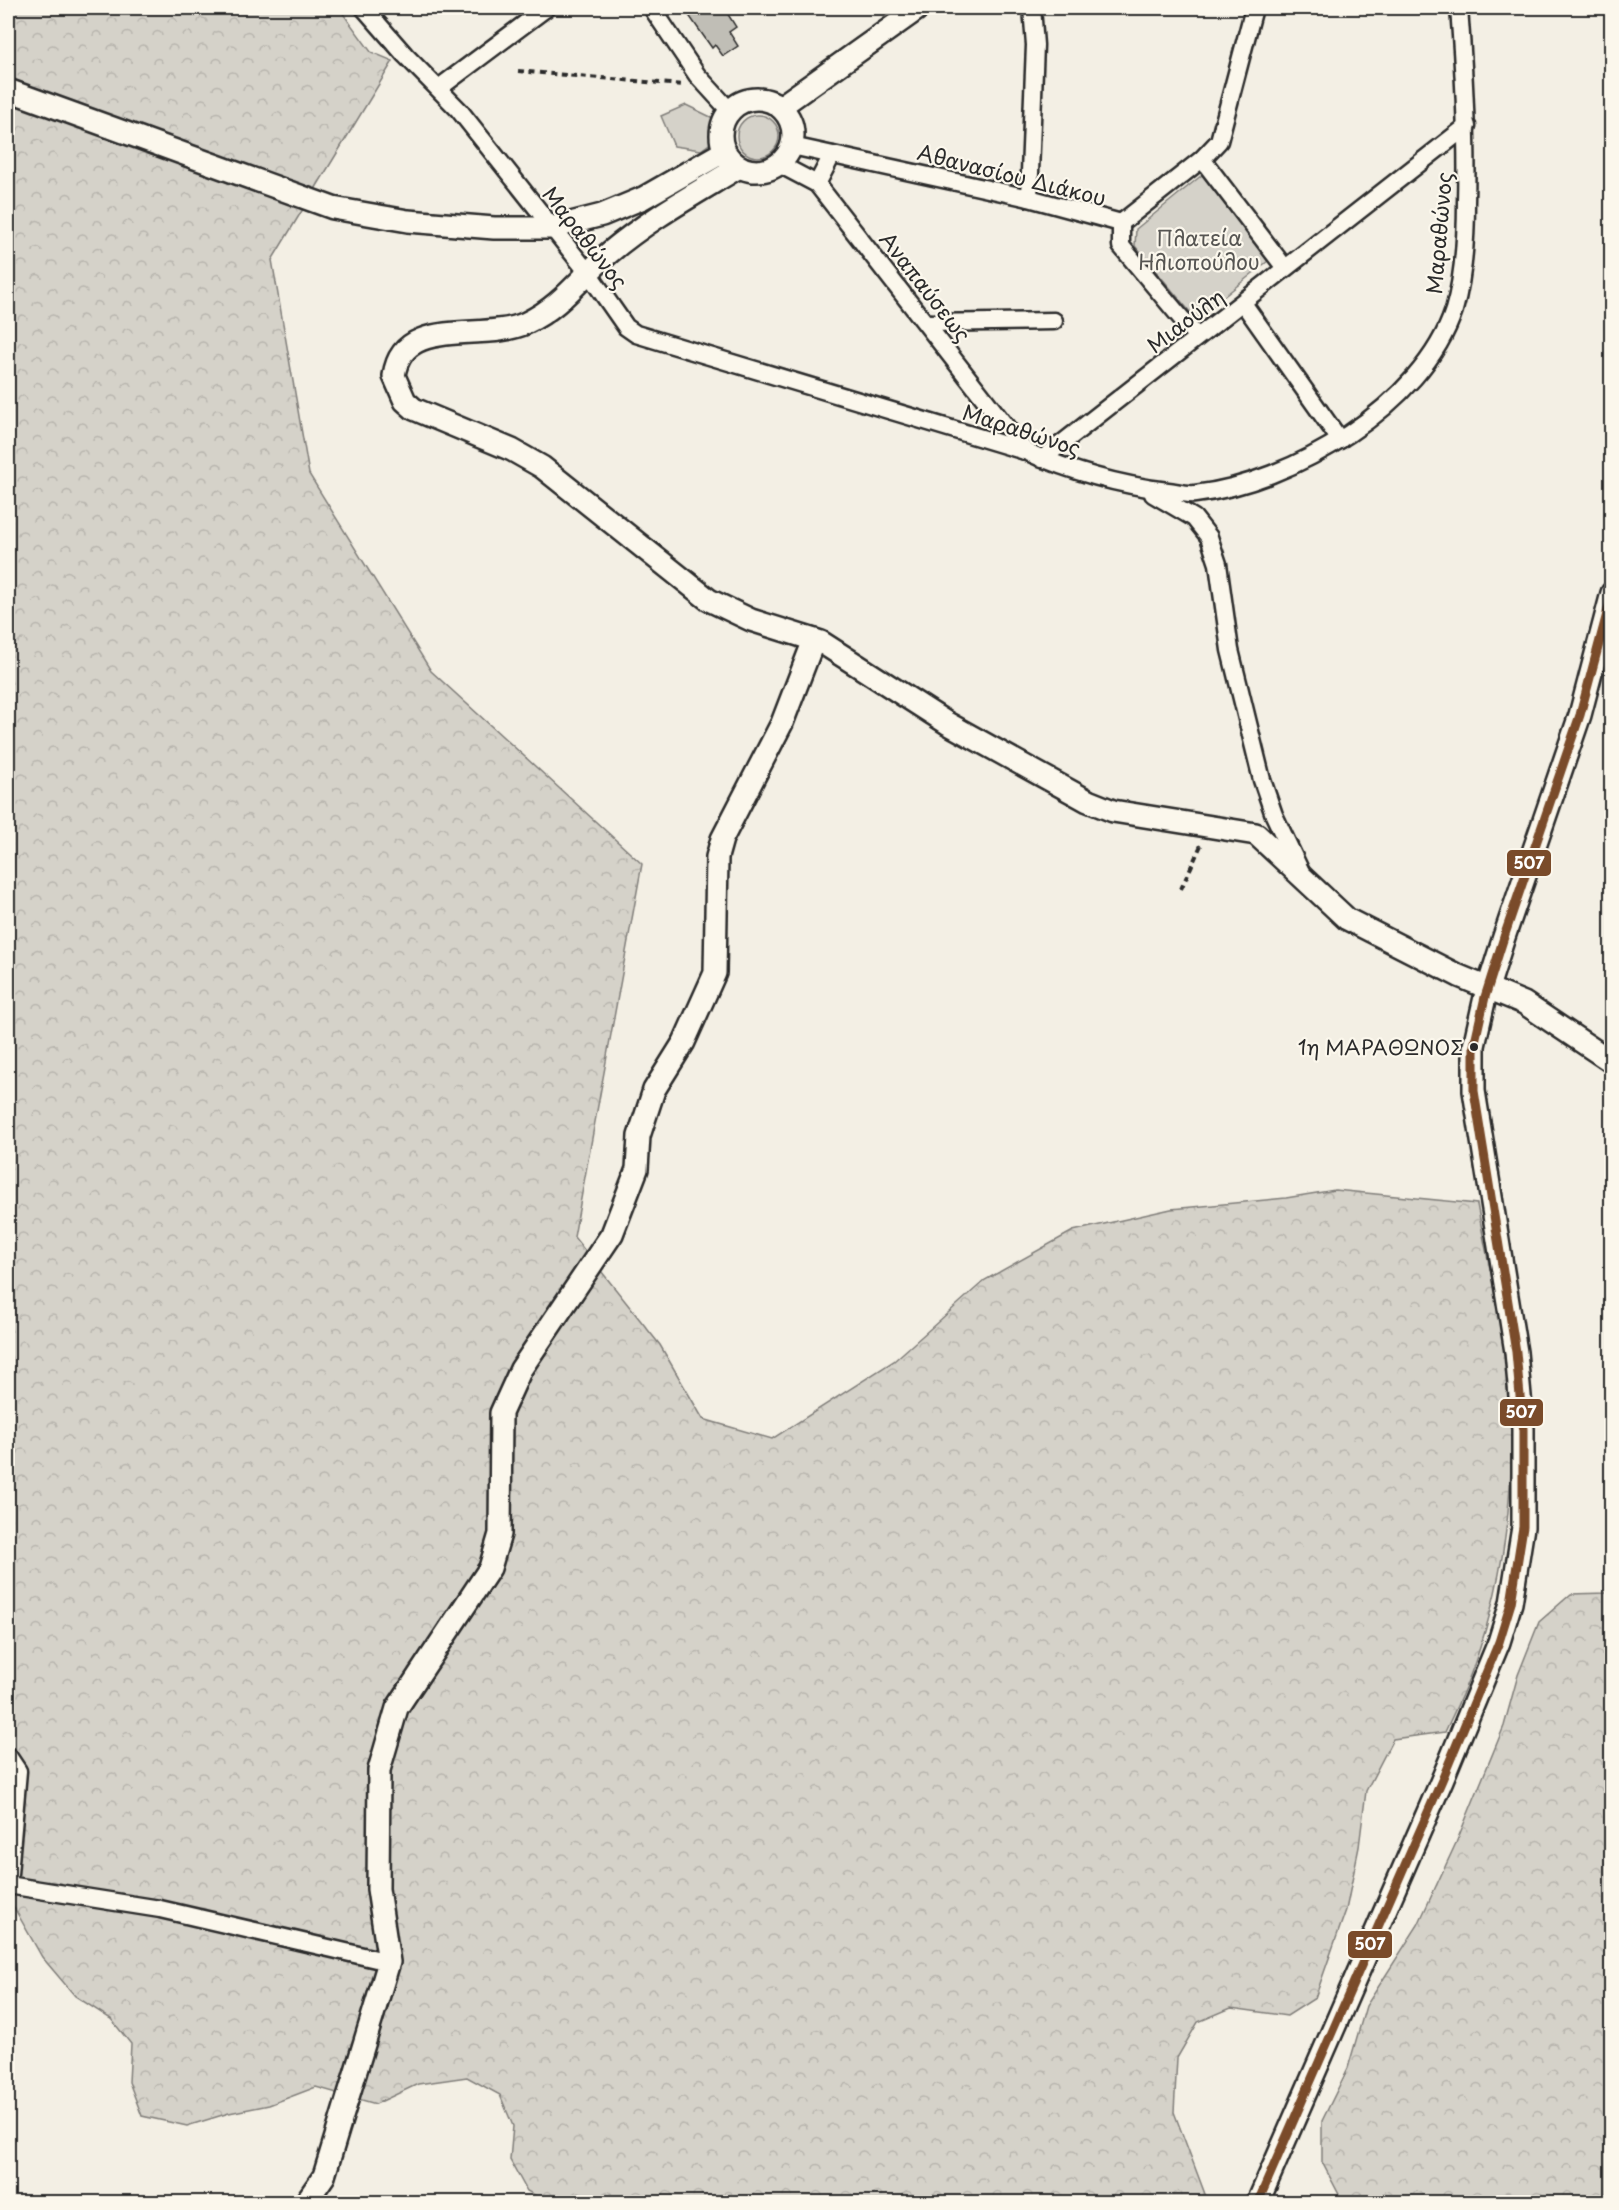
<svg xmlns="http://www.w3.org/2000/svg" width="1619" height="2210" font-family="'Playpen Sans',sans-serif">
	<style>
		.forest { fill: url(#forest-crowns); stroke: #807e7a; stroke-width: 1.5 }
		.park { fill: #d5d2c9; stroke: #807e7a; stroke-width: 1.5 }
		.building { fill: #c0beb6; stroke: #2b2b2b; stroke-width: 1.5 }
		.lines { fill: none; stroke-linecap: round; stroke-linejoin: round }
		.minor-casing { stroke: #2b2b2b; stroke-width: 21 }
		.tertiary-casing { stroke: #2b2b2b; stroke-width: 26 }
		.path { stroke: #2b2b2b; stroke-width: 4; stroke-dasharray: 6 4.5; stroke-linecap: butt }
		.minor { stroke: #fbf7ec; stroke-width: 16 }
		.tertiary { stroke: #fbf7ec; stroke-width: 21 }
		.bus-1-casing { stroke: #fbf7ec; stroke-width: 14 }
		.bus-1 { stroke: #7a4b2a; stroke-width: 9 }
		.bus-dot { fill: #2b2b2b; stroke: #fbf7ec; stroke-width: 2 }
		.labels { text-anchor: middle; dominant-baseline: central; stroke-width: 4.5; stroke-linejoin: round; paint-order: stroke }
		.bus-label { font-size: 20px; fill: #2b2b2b; stroke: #fbf7ec; text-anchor: end }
		.street-label { font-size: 21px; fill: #2b2b2b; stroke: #fbf7ec }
		.park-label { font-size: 21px; fill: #565552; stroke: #fbf7ec }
		.line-badge { stroke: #fbf7ec; stroke-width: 2 }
		.badge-label { font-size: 16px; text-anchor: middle; font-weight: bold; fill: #fff }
	</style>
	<defs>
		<pattern id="forest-crowns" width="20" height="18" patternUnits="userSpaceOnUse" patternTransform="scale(1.5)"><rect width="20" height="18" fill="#d5d2c9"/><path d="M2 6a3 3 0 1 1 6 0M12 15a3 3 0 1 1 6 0" fill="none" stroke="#b7b4ad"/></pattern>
	</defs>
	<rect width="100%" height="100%" fill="#f3efe4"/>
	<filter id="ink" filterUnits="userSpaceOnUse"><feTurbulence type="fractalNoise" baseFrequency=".0167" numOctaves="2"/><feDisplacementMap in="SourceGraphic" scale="12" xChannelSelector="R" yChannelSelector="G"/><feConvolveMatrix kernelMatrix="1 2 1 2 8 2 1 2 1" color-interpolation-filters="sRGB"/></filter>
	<g filter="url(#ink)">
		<g class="forest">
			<path d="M8,8H339L371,52L393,61L272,260L309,474L431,671L642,864L574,1237L660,1345L703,1419L772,1439L894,1361L985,1280L1073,1231L1171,1209L1286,1198L1335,1190L1477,1204C1486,1254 1499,1305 1506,1356C1519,1458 1509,1568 1474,1665C1466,1688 1455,1710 1445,1732L1393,1739L1366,1791L1359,1847L1346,1910L1315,1998L1287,2016L1231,2008L1198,2022L1177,2058L1174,2112L1208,2202H547L527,2191L510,2160L513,2126L500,2095L467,2077L418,2084L376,2104L316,2087L269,2105L229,2113L187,2126L142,2116L129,2082L131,2044L111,2019L75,1996L42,1957L12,1904H8Z"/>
			<polygon points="1611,1578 1611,2202 1343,2202 1322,2162 1322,2121 1348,2068 1366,2006 1418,1925 1456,1843 1504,1726 1518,1675 1539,1622 1571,1594 1606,1593"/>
		</g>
		<g class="park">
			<polygon points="686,105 715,119 712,142 701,150 674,146 661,116"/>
			<polygon points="8,112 13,112 11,203 8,203"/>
			<circle cx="758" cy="136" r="21"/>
			<polygon points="1202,175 1268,261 1196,319 1135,246 1136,229"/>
		</g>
		<polygon class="building" points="698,8 724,8 736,27 729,32 738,46 723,56 715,45 712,48 688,14"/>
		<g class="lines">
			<g class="minor-casing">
				<g id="minor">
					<path d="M364,8L405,55L459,110L589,274L626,327L636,334L1025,451C1070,471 1119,485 1168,491C1177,492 1187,495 1195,494C1291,483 1423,406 1454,310C1464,276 1466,237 1466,202C1468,137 1464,73 1459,8"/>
					<polyline points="652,8 697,75 730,111"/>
					<polyline points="439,88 546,8"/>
					<polyline points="792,146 1029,198 1121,223"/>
					<polyline points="1202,159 1285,268"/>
					<polyline points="779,164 817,184 1025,451"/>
					<polyline points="817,184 832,155"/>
					<polyline points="1029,198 1035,45 1032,8"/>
					<polyline points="1121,223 1202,159 1219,141 1254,8"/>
					<polyline points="1121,223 1121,246 1197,337"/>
					<polyline points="1243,303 1340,440"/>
					<polyline points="927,323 1054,321"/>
					<polyline points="1042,459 1467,126"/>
					<polyline points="1153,494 1194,518 1209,537 1218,564 1230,650 1262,780 1274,815 1301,872"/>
					<polyline points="8,1756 18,1771 8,1885"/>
					<polyline points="8,1885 160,1909 389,1962"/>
				</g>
			</g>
			<g class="tertiary-casing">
				<g id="tertiary">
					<polyline points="8,90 333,208 408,221 494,228 551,228 602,215 643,198 725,151"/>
					<circle cx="757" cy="135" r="36"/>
					<polyline points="780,107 919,8"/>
					<path d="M739,167C695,194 649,219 609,253C581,277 561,307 526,323C484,343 402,314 394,376L405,401L414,409L512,450L542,467L709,600L751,620L821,642L947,723L1088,801L1113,811L1256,834L1347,919L1459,976L1524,1003L1612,1062"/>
					<polyline points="306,2202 324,2176 389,1962 378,1889 379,1770 397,1708 490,1568 500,1534 501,1413 521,1369 612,1234 637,1169 639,1136 654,1090 684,1042 715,973 717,857 722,839 782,723 814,640"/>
					<polyline points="1258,2202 1442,1780 1499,1642 1511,1603 1523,1527 1523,1429 1516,1352 1474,1091 1474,1046 1485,997 1504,937 1580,715 1612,593"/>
				</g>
			</g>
			<g class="path">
				<polyline points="518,71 683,85"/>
				<polyline points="1181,889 1202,843"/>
			</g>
			<use href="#minor" class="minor"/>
			<use href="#tertiary" class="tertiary"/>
			<g class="bus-1-casing">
				<polyline id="bus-1" points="1258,2202 1442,1780 1499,1642 1511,1603 1523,1527 1523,1429 1516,1352 1474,1091 1474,1046 1485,997 1504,937 1580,715 1612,595"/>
			</g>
			<use href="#bus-1" class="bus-1"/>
		</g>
	</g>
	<circle class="bus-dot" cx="1474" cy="1047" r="5"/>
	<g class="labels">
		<g class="bus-label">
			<text x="1463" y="1047">1η ΜΑΡΑΘΩΝΟΣ</text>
		</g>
		<g class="street-label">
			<text transform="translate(1012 174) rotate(14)">Αθανασίου Διάκου</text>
			<text transform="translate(1438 233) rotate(-85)">Μαραθώνος</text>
			<text transform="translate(586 237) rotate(52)">Μαραθώνος</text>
			<text transform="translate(926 286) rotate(52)">Αναπαύσεως</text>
			<text transform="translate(1185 320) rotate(-37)">Μιαούλη</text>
			<text transform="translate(1022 429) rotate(18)">Μαραθώνος</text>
		</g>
		<g class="park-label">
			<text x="1199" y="237">Πλατεία<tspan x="1199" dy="24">Ηλιοπούλου</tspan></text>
		</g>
	</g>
	<g class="line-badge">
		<rect x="1506" y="849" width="46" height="28" rx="6" fill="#7a4b2a"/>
		<rect x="1499" y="1398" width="45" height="29" rx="6" fill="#7a4b2a"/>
		<rect x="1347" y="1930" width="46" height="29" rx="6" fill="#7a4b2a"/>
	</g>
	<g class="badge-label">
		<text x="1529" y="869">507</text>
		<text x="1521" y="1418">507</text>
		<text x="1370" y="1950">507</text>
	</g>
	<rect width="1619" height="2210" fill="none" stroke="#fbf7ec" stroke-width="30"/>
	<rect x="15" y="15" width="1589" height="2180" fill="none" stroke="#2b2b2b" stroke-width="2" filter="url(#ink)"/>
</svg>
